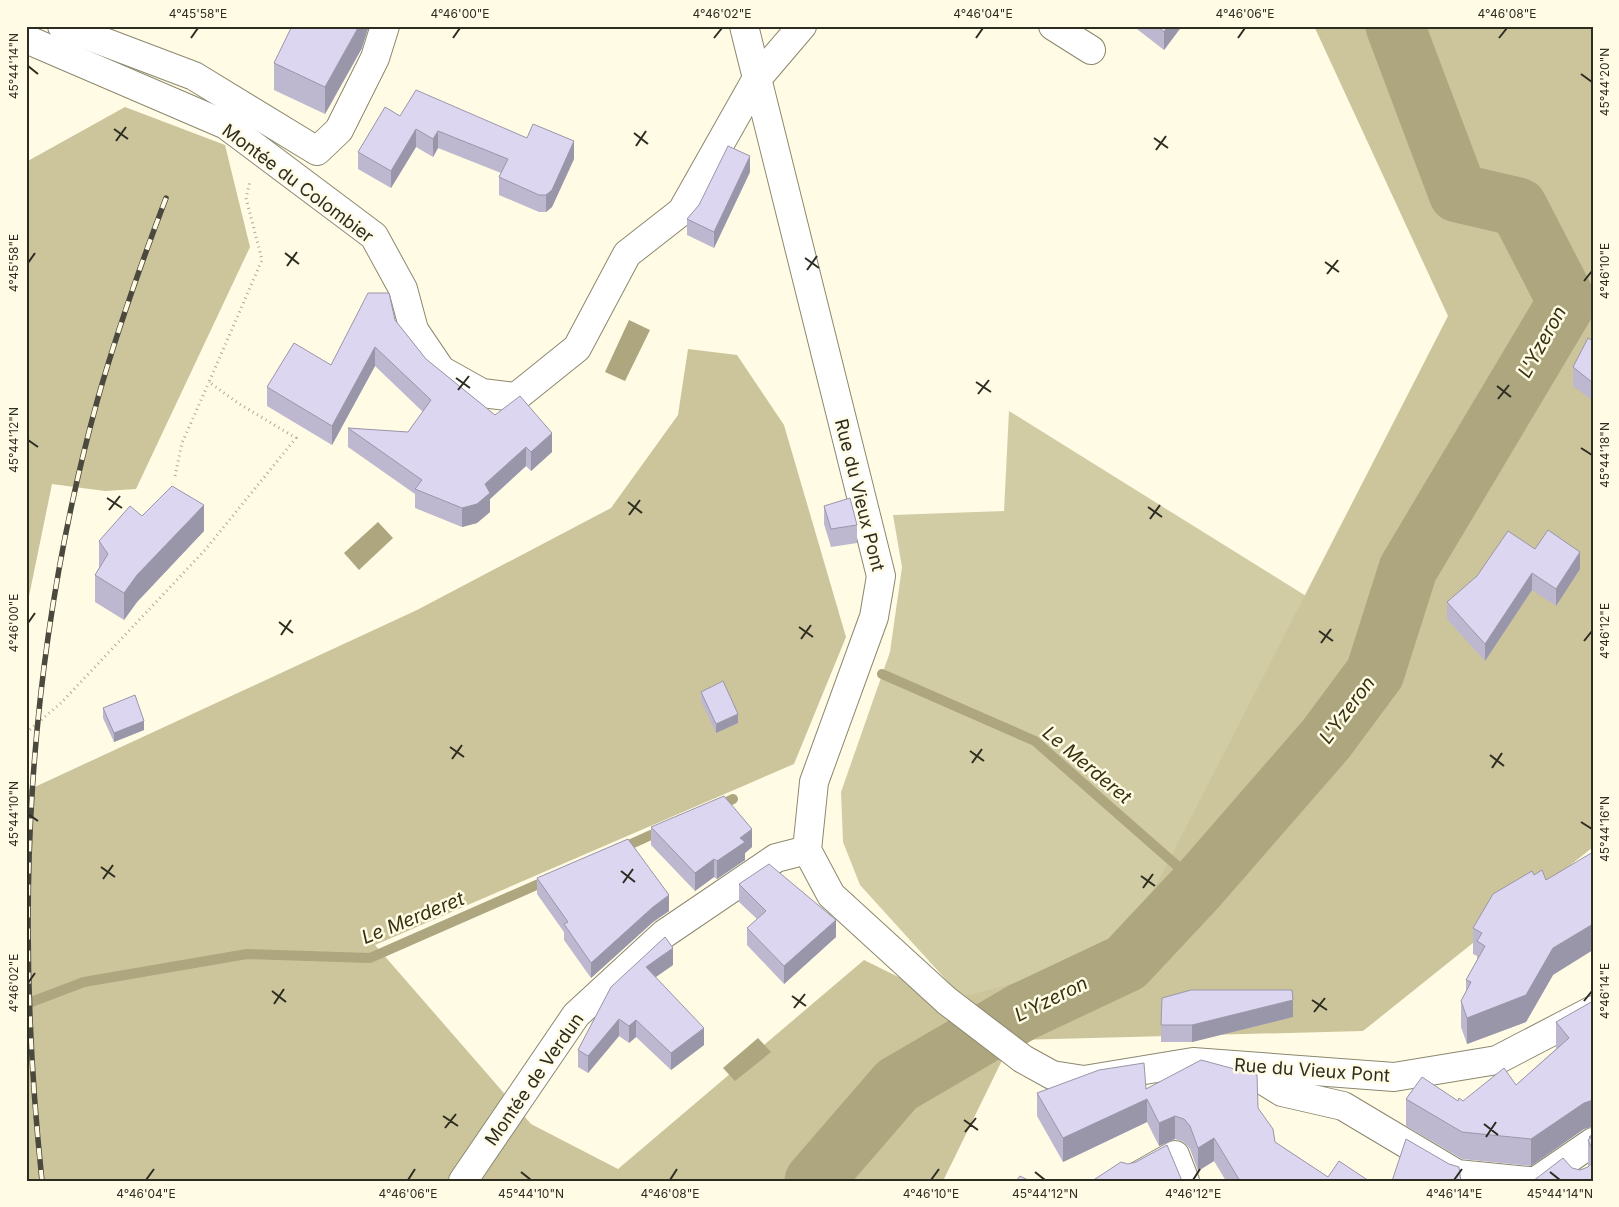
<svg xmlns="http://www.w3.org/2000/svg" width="1619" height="1207" font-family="Inter,sans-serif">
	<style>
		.green { fill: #d2cca5 }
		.forest { fill: #ccc59c }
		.water { fill: #ada67e }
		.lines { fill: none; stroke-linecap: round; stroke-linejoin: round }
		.stream { stroke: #ada67e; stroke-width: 10 }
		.river { stroke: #ada67e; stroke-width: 59 }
		.minor-casing { stroke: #8c886f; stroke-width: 30 }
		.path { stroke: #acaa98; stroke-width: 3; stroke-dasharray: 1 4; stroke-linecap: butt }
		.minor { stroke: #fff; stroke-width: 28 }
		.rail-casing { stroke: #4b493d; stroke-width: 5.5 }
		.rail { stroke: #fffbe5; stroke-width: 4; stroke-dasharray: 11; stroke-linecap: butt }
		.wall { fill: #bdb8cf }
		.shaded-wall { fill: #9a96a9 }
		.building { fill: #dcd6f1; stroke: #9a96a9 }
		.ticks { fill: none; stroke: #2d2c21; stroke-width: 2 }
		.labels { text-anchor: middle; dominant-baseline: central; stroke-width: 5; stroke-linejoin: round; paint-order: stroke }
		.street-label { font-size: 18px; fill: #2d2c21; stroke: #fffbe5 }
		.water-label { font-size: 19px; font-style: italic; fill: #35300d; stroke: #fffbe5 }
		.neatline { fill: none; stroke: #2d2c21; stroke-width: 2 }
		.ticks-label { font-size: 12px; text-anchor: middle; fill: #2d2c21 }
	</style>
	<rect width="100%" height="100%" fill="#fffbe5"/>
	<polygon class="green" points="1009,411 1367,634 1121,954 968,1004 860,885 843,842 841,792 890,652 902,567 893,515 1004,511"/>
	<g class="forest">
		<polygon points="1314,26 1593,26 1593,847 1363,1031 1012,1040 943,1181 26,1181 26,791 417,610 611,508 678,415 688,349 737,355 784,425 846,637 794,764 375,945 531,1124 618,1169 864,960 947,1001 1121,954 1448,316"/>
		<polygon points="125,107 225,145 250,247 136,489 105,491 52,484 26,611 26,162"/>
	</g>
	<g class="water">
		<polygon points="629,320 650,330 625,381 605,372"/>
		<polygon points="378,522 393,538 359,570 344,553"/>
		<polygon points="758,1038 771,1052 735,1081 723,1068"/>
	</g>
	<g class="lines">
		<g class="stream">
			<polyline points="882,674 1035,741 1199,885"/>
			<polyline points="717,807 733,799"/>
			<polyline points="620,849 662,830"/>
			<polyline points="26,1004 84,982 247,954 370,958 550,879"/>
		</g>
		<polyline class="river" points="814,1181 897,1085 1022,1012 1126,963 1199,885 1326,739 1375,673 1408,569 1567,302 1518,207 1458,193 1395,26"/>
		<g class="minor-casing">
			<g id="minor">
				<polyline points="62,26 194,76 317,151 339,130 375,58 385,26"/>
				<polyline points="744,26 881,576 874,617 814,782 807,850 831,895 947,1001 1023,1059 1052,1075 1084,1080 1193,1062 1394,1077 1497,1060 1593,1010"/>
				<polyline points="1053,26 1091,50"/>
				<polyline points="26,39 226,125 374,236 403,289 414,330 441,370 482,393 516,397 577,348 627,254 682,211 756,80 802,26"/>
				<polyline points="1245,1069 1282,1092 1343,1106 1457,1174 1529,1181"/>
				<polyline points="463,1181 576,1015 664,934 776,858 807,850"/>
				<polyline points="1129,1181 1175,1155 1185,1181"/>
				<polyline points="1536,1181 1593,1142"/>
			</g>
		</g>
		<g class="path">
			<polyline points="175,476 182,443 209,382"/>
			<polyline points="26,733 61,703 205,550 296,438 238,403 209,382 262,260 246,198 250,181"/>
		</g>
		<use href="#minor" class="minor"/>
		<g class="rail-casing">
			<path id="rail" d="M42,1181C14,914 26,658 98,398C117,331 141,264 166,198"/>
		</g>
		<use href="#rail" class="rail"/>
	</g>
	<g class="wall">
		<polygon points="1133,26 1182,26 1164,50"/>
		<polygon points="362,48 325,114 274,90 274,63"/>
		<polygon points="400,116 574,159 552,207 546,212 539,212 499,195 499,177 501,173 438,148 433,157 416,147 391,188 358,169 358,152"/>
		<polygon points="750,172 714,248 687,235 687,219 699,205"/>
		<polygon points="395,320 426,359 495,415 552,452 531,471 526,466 490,499 490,512 477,523 462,527 415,508 415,494 348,447 348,428 408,432 423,412 375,366 332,445 267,406 267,387 331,365"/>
		<polygon points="1593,341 1593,401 1573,386 1573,367"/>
		<polygon points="824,506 857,525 857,543 831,547 824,524"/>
		<polygon points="142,516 204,531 137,602 124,620 95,602 95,575 99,568 99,541"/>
		<polygon points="1535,549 1580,569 1556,606 1532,590 1485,661 1447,619 1447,602"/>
		<polygon points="701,692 738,723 716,733 701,701"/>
		<polygon points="103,708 144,730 114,742 103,718"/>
		<polygon points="651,827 752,847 745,853 745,860 717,879 714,877 695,891 651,845"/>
		<polygon points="537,878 669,911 653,922 591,978 564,940 564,932 537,894"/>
		<polygon points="739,884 836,937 784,984 747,945 747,928 757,919 739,902"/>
		<polygon points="1473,928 1553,975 1526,1022 1467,1044 1461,1027 1461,1001 1466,991 1466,980 1477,960 1477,956 1473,954"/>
		<polygon points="673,965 655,977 704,1045 671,1070 636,1037 629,1043 619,1036 588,1073 578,1067 578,1050 611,987"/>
		<polygon points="1593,1001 1593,1127 1584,1129 1531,1166 1462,1159 1406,1126 1406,1099 1463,1101 1516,1085 1556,1049 1556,1022"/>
		<polygon points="1293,1017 1192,1042 1161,1042 1161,1025"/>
		<polygon points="1146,1089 1258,1108 1275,1142 1328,1177 1369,1181 1226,1181 1214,1161 1198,1171 1190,1149 1184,1142 1175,1139 1159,1146 1147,1122 1063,1162 1037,1116 1037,1093"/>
		<polygon points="1593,1134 1593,1181 1572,1168 1580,1170 1588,1167 1588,1140 1589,1139 1589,1137"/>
	</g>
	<g class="shaded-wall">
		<polygon points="359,26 369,26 362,48 325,114 325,87"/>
		<polygon points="1168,26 1182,26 1164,50 1164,32"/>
		<polygon points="416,129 416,147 391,188 391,171"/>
		<polygon points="438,131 438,148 433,157 433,139"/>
		<polygon points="574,141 574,159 552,207 546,212 546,195"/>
		<polygon points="750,156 750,172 714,248 714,232"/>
		<polygon points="375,347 375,366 332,445 332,426"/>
		<polygon points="552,433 552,452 531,471 531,452"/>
		<polygon points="526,447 526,466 490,499 490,512 477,523 462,527 462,508 485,484"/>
		<polygon points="204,505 204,531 137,602 124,620 124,593 137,575"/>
		<polygon points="1580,552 1580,569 1556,606 1556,589"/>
		<polygon points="1532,573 1532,590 1485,661 1485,644"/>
		<polygon points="738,714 738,723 716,733 716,724"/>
		<polygon points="144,721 144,730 114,742 114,733"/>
		<polygon points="752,829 752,847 745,853 745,860 717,879 717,861 740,838"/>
		<polygon points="714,859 714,877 695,891 695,873"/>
		<polygon points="669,895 669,911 653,922 591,978 591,963 653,907"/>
		<polygon points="836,920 836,937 784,984 784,966"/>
		<polygon points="1593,924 1593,950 1553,975 1526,1022 1467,1044 1467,1018 1553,948"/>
		<polygon points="673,948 673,965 646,984 646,967"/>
		<polygon points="1293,1000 1293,1017 1192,1042 1192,1025"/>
		<polygon points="619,1019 619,1036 588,1073 588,1056"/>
		<polygon points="636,1020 636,1037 629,1043 629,1026"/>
		<polygon points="704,1028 704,1045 671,1070 671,1053"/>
		<polygon points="1147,1099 1147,1122 1063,1162 1063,1138"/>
		<polygon points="1591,1100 1591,1127 1584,1129 1531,1166 1531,1139 1584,1103"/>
		<polygon points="1175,1116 1175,1139 1159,1146 1159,1123"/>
		<polygon points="1214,1138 1214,1161 1198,1171 1198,1148"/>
	</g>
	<g class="building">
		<polygon points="292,26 359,26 325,87 274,63"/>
		<polygon points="1157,26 1168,26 1164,32"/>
		<polygon points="416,90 527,138 533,124 574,141 552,190 546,195 539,195 499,177 508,159 438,131 433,139 416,129 391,171 358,152 385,107 400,116"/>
		<polygon points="728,146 750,156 714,232 687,219 699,205"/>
		<polygon points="368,293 389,293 395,320 426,359 495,415 520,396 552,433 531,452 526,447 485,484 490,493 477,504 462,508 415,489 422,480 348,428 408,432 431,400 375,347 332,426 267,387 294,343 331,365"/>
		<polygon points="1588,338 1593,341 1593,383 1573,367"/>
		<polygon points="172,486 204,505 137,575 124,593 95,575 108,554 99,541 130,506 142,516"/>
		<polygon points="850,498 857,525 831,529 824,506"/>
		<polygon points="1548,530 1580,552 1556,589 1532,573 1485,644 1447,602 1477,576 1508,531 1535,549"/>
		<polygon points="723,681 738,714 716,724 701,692"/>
		<polygon points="135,695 144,721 114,733 103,708"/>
		<polygon points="724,796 752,829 740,838 745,842 717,861 714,859 695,873 651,827"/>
		<polygon points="628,839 669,895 653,907 591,963 564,924 568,922 537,878"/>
		<polygon points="1593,852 1593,924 1553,948 1526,995 1467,1018 1461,1001 1471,982 1466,980 1485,946 1477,941 1482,933 1473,928 1493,894 1532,871 1534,875 1542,870 1546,880"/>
		<polygon points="769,864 836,920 784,966 747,928 766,911 739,884"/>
		<polygon points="665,937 673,948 646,967 704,1028 671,1053 636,1020 629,1026 619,1019 588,1056 578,1050 611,987"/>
		<polygon points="1191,990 1292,990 1293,1000 1192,1025 1161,1025 1162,998"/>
		<polygon points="1593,1001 1593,1100 1584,1103 1531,1139 1462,1132 1406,1099 1422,1077 1458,1101 1459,1098 1463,1101 1504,1068 1516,1085 1569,1038 1556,1022"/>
		<polygon points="1201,1060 1257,1075 1258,1108 1273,1129 1275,1142 1328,1177 1339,1161 1369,1181 1240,1181 1214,1138 1198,1148 1190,1126 1184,1119 1175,1116 1159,1123 1147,1099 1063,1138 1037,1093 1099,1070 1144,1063 1146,1089"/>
		<polygon points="1593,1134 1593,1150 1588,1140 1592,1137 1589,1137"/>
		<polygon points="1406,1139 1449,1164 1459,1167 1461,1181 1392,1181"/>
		<polygon points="1167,1145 1182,1181 1092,1181 1121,1162 1128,1164 1136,1162"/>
		<polygon points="1563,1158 1572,1168 1580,1170 1588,1167 1593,1162 1593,1181 1533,1181"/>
		<polygon points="1020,1176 1030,1181 1016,1181"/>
	</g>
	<path class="ticks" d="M191,38L198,28M453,38L460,28M714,38L722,28M976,38L983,28M1238,38L1245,28M1499,38L1507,28M28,66L38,74M1581,74L1592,82M114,129L128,139M634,133L648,144M1154,138L1168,148M116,141L126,127M636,146L646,131M1156,150L1166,136M285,253L299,264M805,258L819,268M1325,262L1339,272M28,263L35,253M287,266L297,252M807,270L817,256M1327,274L1338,260M1584,281L1592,271M456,378L470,388M976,382L991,392M1497,386L1511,397M458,390L469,376M978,394L989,380M1498,399L1509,385M28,440L38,447M1581,448L1592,455M107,498L122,508M628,502L642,513M1148,507L1162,517M109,510L120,496M629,515L640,500M1150,519L1160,505M279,622L293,633M28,623L35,613M799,627L813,637M1319,631L1333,641M281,635L291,620M801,639L811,625M1584,641L1592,631M1321,643L1331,629M450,747L464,757M970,751L984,761M1490,755L1504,766M452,759L462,745M972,763L982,749M1492,768L1502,753M28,814L38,821M1581,822L1592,829M101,867L115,877M621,871L635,882M1141,876L1155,886M103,879L113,865M623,883L633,869M1143,888L1153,874M28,983L35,973M272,991L286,1002M792,996L806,1006M1312,1000L1327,1010M1584,1001L1592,991M274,1004L284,989M794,1008L805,994M1314,1012L1325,998M443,1116L458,1126M964,1120L978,1130M1484,1124L1498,1135M445,1128L456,1114M965,1132L976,1118M1486,1137L1496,1122M521,1172L531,1180M1035,1172L1045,1180M1550,1172L1560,1180M146,1180L154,1169M408,1180L415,1169M670,1180L677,1169M931,1180L939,1169M1193,1180L1200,1169M1454,1180L1462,1169"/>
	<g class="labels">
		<g class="street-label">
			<text transform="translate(298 183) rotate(37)">Montée du Colombier</text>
			<text transform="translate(860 495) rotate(76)">Rue du Vieux Pont</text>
			<text transform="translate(1312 1070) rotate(4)">Rue du Vieux Pont</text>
			<text transform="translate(534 1079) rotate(-55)">Montée de Verdun</text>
		</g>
		<g class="water-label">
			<text transform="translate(1542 342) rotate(-61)">L'Yzeron</text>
			<text transform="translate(1347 710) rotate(-53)">L'Yzeron</text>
			<text transform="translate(1087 765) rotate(40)">Le Merderet</text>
			<text transform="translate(413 918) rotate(-22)">Le Merderet</text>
			<text transform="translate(1051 999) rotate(-26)">L'Yzeron</text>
		</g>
	</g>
	<rect width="1619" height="1207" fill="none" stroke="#fffbe5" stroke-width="55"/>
	<rect x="28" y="28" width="1564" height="1152" class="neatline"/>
	<g class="ticks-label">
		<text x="198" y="18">4°45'58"E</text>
		<text x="460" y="18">4°46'00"E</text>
		<text x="722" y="18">4°46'02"E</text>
		<text x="983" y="18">4°46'04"E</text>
		<text x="1245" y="18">4°46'06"E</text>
		<text x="1507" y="18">4°46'08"E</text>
		<text transform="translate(14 66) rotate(-90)" y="4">45°44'14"N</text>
		<text transform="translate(1605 82) rotate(-90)" y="4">45°44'20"N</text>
		<text transform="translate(14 263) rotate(-90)" y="4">4°45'58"E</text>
		<text transform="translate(1605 271) rotate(-90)" y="4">4°46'10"E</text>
		<text transform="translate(14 440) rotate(-90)" y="4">45°44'12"N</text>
		<text transform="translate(1605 455) rotate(-90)" y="4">45°44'18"N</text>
		<text transform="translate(14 623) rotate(-90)" y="4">4°46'00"E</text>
		<text transform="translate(1605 631) rotate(-90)" y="4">4°46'12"E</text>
		<text transform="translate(14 814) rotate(-90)" y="4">45°44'10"N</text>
		<text transform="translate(1605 829) rotate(-90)" y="4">45°44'16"N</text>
		<text transform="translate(14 983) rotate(-90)" y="4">4°46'02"E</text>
		<text transform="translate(1605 991) rotate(-90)" y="4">4°46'14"E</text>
		<text x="146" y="1198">4°46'04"E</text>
		<text x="408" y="1198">4°46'06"E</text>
		<text x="531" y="1198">45°44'10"N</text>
		<text x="670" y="1198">4°46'08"E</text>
		<text x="931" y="1198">4°46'10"E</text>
		<text x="1045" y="1198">45°44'12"N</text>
		<text x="1193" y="1198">4°46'12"E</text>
		<text x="1454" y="1198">4°46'14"E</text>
		<text x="1560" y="1198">45°44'14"N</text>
	</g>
</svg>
